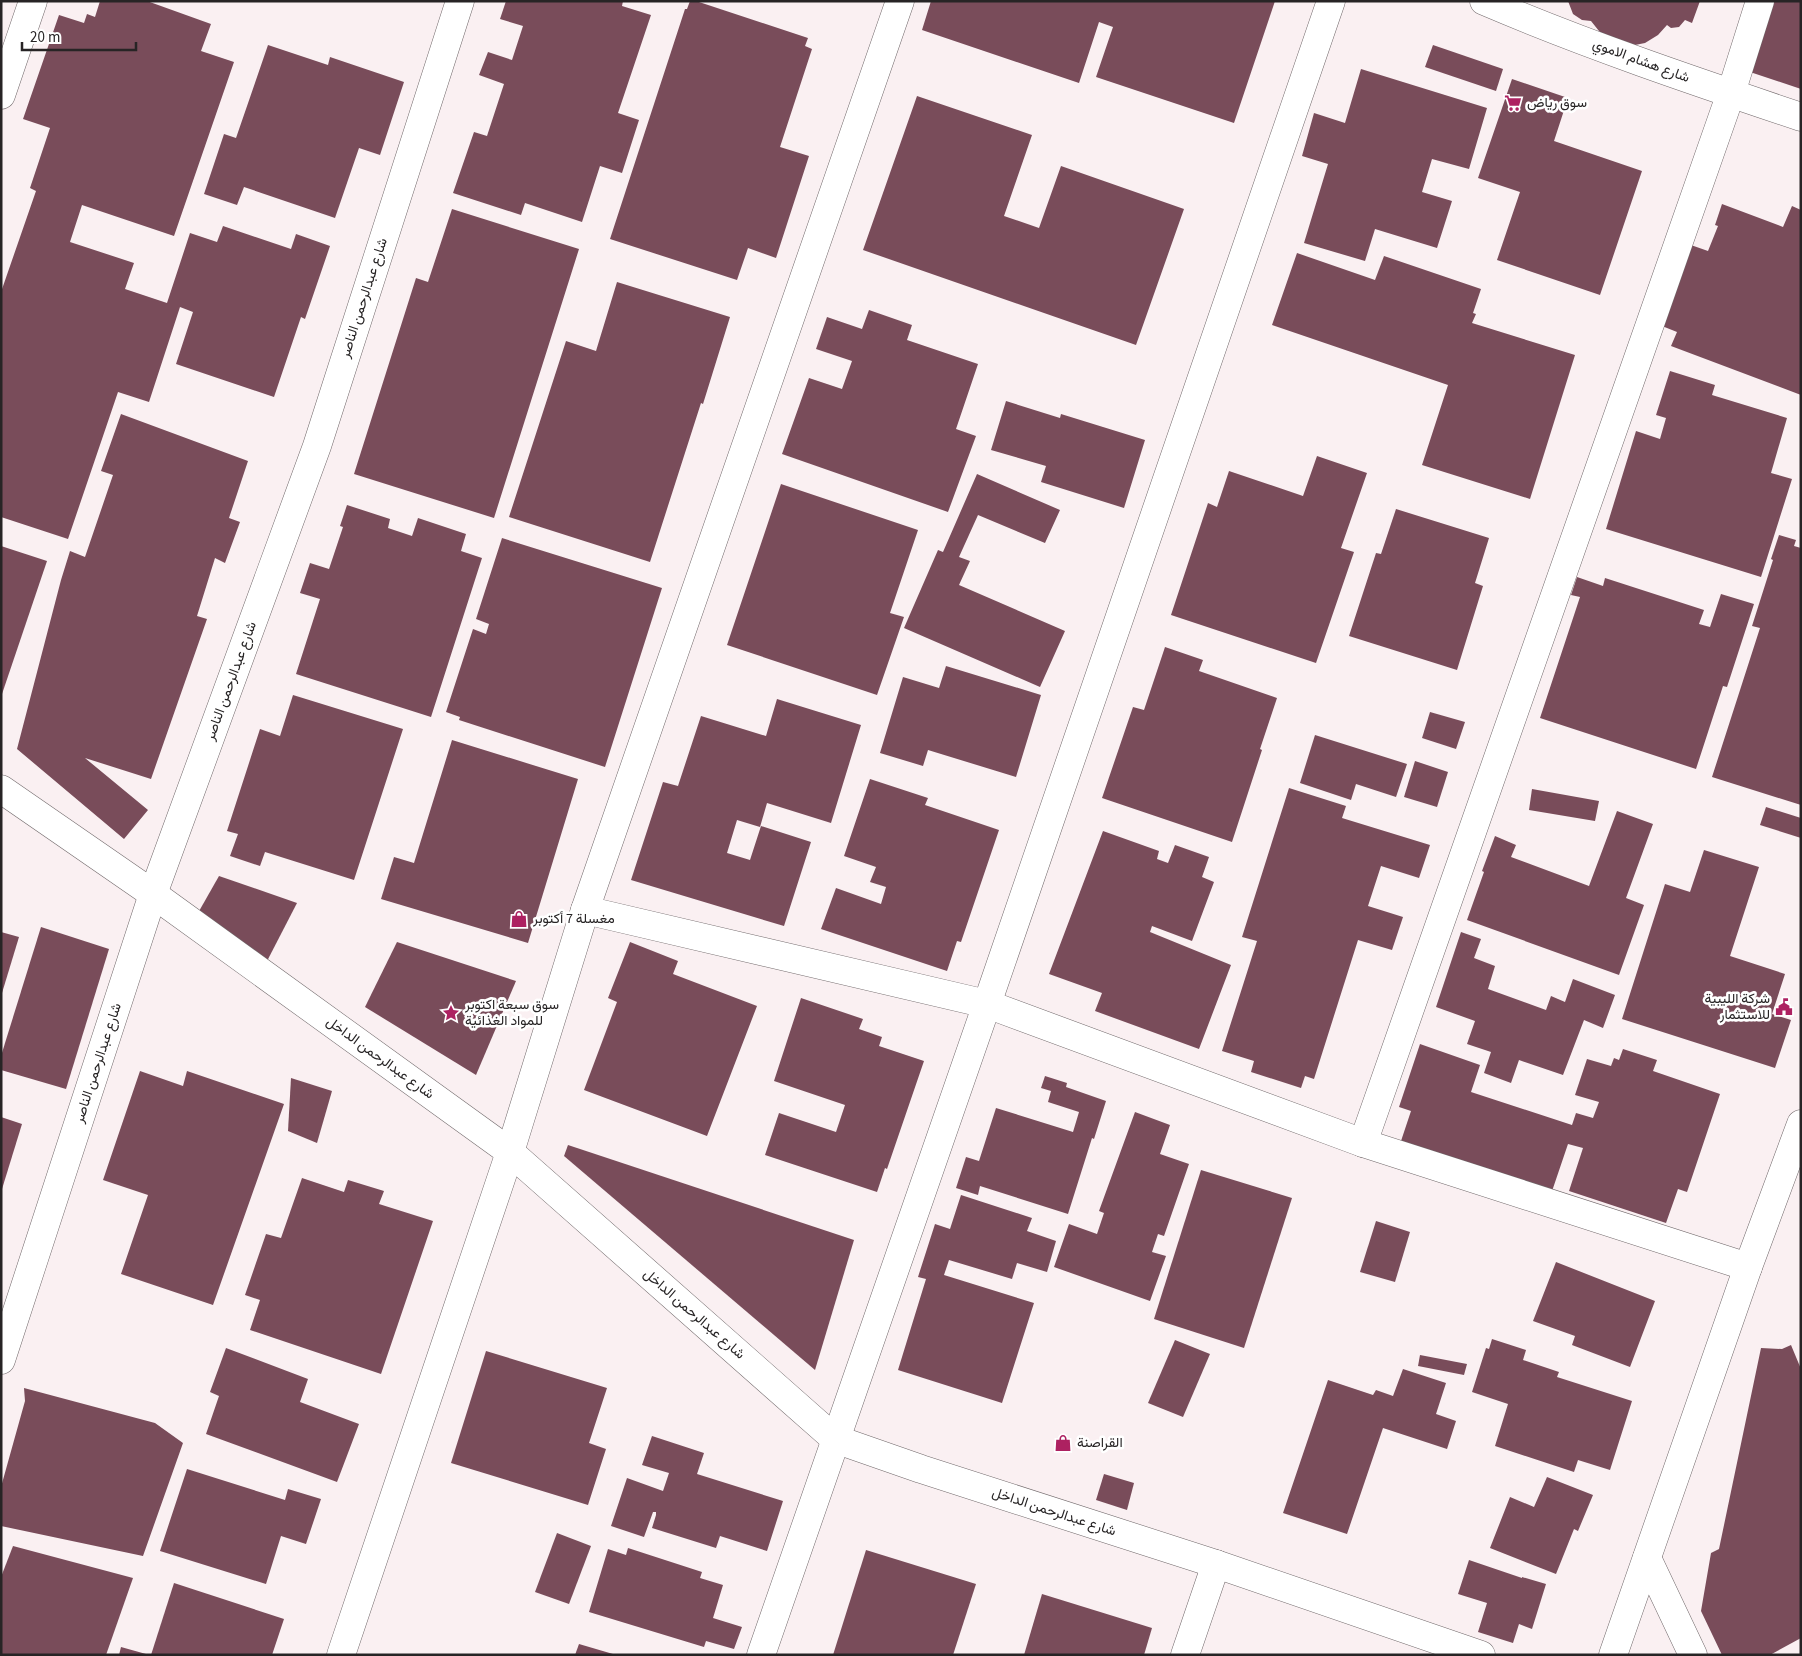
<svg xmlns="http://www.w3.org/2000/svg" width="1802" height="1656" font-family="'Source Sans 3',Vazirmatn,sans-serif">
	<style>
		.building { fill: #794c5a }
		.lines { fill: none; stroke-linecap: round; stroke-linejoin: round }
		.minor-casing { stroke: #71696b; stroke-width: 29 }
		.minor { stroke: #fff; stroke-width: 28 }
		.labels { text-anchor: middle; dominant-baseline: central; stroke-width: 5; stroke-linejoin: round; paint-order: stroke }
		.street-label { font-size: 14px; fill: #272425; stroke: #fff }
		.poi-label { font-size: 14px; fill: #272425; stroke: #fff; text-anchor: start }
	</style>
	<rect width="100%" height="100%" fill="#faf0f2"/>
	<g class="building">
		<polygon points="100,1 147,1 211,24 201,51 234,62 174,236 82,205 70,242 134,263 125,289 167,303 190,233 217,242 223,226 291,249 296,234 330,246 305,319 301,317 274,397 176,364 193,312 180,307 149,402 118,392 68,539 1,517 1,292 36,191 30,188 50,128 23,119 59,15 84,23 87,14 95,17"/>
		<polygon points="506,1 623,1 622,6 651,15 618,113 639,120 622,173 600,166 582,222 525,203 521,215 453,193 474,132 487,136 504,84 479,75 488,52 512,60 523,26 500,19"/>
		<polygon points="690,1 696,1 808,38 805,46 812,49 780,147 809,156 776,258 748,248 737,280 610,239 685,9 687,9"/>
		<polygon points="931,1 1275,1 1234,123 1096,77 1113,27 1099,22 1079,83 922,30"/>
		<polygon points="1568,1 1700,1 1692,23 1685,20 1679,27 1671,28 1667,25 1658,35 1645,43 1630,46 1603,36 1591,21 1582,20 1573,14"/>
		<polygon points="1774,1 1801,1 1801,89 1750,72"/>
		<polygon points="268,45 328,65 330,57 404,82 380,155 359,148 335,218 244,187 237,205 204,194 224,134 236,138"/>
		<polygon points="1433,45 1503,69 1496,91 1425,67"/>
		<polygon points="1361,69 1487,108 1469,169 1432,159 1422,192 1452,201 1437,248 1375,229 1365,261 1304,243 1328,164 1302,156 1314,113 1345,123"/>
		<polygon points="1512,79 1568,98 1554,141 1642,171 1600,295 1497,260 1520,192 1478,178"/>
		<polygon points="917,96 1032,135 1004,216 1039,228 1061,166 1184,209 1136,345 863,250"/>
		<polygon points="1722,204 1783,227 1792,206 1801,210 1801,395 1671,346 1677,332 1657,324 1688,244 1708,251 1718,226 1715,225"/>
		<polygon points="452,209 579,249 494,518 354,474 416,278 428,282"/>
		<polygon points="1297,253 1375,280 1384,256 1481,289 1473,313 1476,314 1472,323 1575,355 1530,499 1422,465 1448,385 1272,325"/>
		<polygon points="617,282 730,317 703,404 701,403 650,562 509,517 566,341 596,351"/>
		<polygon points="869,310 912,325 907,340 978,364 956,429 976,436 948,512 782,454 809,378 842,389 852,361 816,349 827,317 862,329"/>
		<polygon points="1670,371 1715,385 1712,395 1787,418 1771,473 1792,479 1761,577 1606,529 1636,431 1660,439 1666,418 1656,415"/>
		<polygon points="1006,401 1060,418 1061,414 1145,440 1124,508 1041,482 1046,466 991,450"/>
		<polygon points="121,414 248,461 229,518 240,522 225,563 215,558 197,616 207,619 151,779 85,758 148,810 124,839 17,749 61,580 70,551 85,557 113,475 101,471"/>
		<polygon points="1317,456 1367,473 1341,548 1354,552 1316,663 1171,615 1208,503 1217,507 1229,471 1303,496"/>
		<polygon points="977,474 1060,510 1045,543 978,515 959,557 970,561 959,585 1065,631 1040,687 904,628 938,550 943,552"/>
		<polygon points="781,484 918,530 890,613 904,617 877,695 727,645"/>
		<polygon points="347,505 390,519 388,528 412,536 418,518 466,534 461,551 482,558 431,717 296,674 320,599 300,593 310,563 329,569 343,527 340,526"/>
		<polygon points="1396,509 1489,538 1475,583 1483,586 1457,670 1349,636 1376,553 1381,554"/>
		<polygon points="1779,535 1796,540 1794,546 1801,548 1801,805 1712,777 1760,628 1752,626 1773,560 1771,559"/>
		<polygon points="502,538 662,588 605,767 459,720 460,717 446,712 473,629 486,634 489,624 476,619"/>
		<polygon points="1,546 47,561 2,694 1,694"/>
		<polygon points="1577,577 1603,586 1605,578 1704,610 1699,624 1710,627 1721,594 1754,604 1727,687 1723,686 1696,769 1540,718 1580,597 1571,595"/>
		<polygon points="1165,647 1203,660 1199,671 1277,698 1260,749 1262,750 1232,842 1102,798 1133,707 1144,710"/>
		<polygon points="946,666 1041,695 1016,777 928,750 923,766 880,753 903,677 939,688"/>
		<polygon points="293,695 403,729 354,880 265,852 260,866 230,856 238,834 227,831 260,729 280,736"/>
		<polygon points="777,699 861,725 831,823 767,803 760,827 737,820 727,853 750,860 761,826 811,842 784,926 631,880 663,782 678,786 701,716 766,736"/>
		<polygon points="1430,712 1465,722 1456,749 1422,738"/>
		<polygon points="1315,735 1407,764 1396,797 1356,784 1351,800 1300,783"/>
		<polygon points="452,740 578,779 528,943 381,899 394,857 414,863"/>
		<polygon points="1415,761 1448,772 1437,807 1404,797"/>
		<polygon points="870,779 928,798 925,805 999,830 961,942 957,941 947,971 821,929 836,888 881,904 886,887 870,882 876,867 844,856"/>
		<polygon points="1289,788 1346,806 1342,818 1430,845 1419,878 1381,866 1368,906 1403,917 1392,950 1358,940 1314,1079 1305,1076 1301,1088 1251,1072 1254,1061 1222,1051 1257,941 1242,937"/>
		<polygon points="1532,789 1599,801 1595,821 1529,810"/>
		<polygon points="1766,807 1801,818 1801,838 1760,825"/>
		<polygon points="1617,811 1653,824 1626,898 1644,905 1619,975 1467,920 1484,872 1482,871 1495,836 1516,845 1511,857 1589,886"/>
		<polygon points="1103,831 1159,851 1157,859 1168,863 1175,845 1209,857 1202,877 1214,882 1192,941 1152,926 1150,932 1231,965 1199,1049 1095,1011 1102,993 1049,974"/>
		<polygon points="1704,850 1759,867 1730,956 1785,974 1772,1014 1791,1020 1775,1068 1622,1019 1665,884 1690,892"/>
		<polygon points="219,876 297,903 265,965 194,920"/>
		<polygon points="41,927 109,949 66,1089 1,1070 1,1056"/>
		<polygon points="1,932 19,937 2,993 1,993"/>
		<polygon points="1461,932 1481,939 1474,958 1495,966 1488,989 1546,1010 1551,996 1565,1002 1573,979 1615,995 1603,1028 1584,1020 1563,1075 1519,1060 1511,1083 1484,1073 1491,1052 1467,1044 1475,1021 1436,1007"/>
		<polygon points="397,942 516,981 476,1075 365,1007"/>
		<polygon points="630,942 678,961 673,974 757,1006 707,1136 584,1090 617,1002 608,998"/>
		<polygon points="801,998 863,1019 859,1029 882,1037 879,1046 924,1061 887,1169 885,1168 877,1192 765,1155 779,1113 836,1132 845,1105 774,1081"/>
		<polygon points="1420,1044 1480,1065 1471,1092 1572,1125 1576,1113 1593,1118 1599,1102 1575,1095 1587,1059 1611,1066 1614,1058 1619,1060 1623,1049 1657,1060 1653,1071 1720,1094 1687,1192 1678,1189 1666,1223 1569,1191 1583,1148 1568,1144 1549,1200 1398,1150 1411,1111 1399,1107"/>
		<polygon points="140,1071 183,1086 187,1071 284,1104 213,1305 121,1274 148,1195 103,1180"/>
		<polygon points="1045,1076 1067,1083 1066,1087 1106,1101 1094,1139 1092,1138 1068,1214 980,1186 978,1195 956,1188 966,1157 979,1161 996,1108 1073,1132 1079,1112 1048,1102 1051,1091 1041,1088"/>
		<polygon points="291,1078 332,1091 317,1143 288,1131"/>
		<polygon points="1135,1112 1170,1125 1160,1154 1189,1164 1164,1236 1158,1234 1152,1252 1166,1256 1150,1301 1054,1267 1069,1224 1097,1234 1104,1213 1099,1211"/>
		<polygon points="1,1117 22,1124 2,1189 1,1189"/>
		<polygon points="568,1145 854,1240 815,1370 564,1156"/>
		<polygon points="1201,1170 1292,1198 1244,1348 1154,1319"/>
		<polygon points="302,1178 344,1192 348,1180 384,1191 379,1204 433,1221 381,1374 250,1330 260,1300 245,1295 266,1234 281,1238"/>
		<polygon points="961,1195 1032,1218 1027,1231 1056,1241 1047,1272 1017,1263 1012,1279 949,1260 944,1275 1034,1303 1002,1403 898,1370 926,1279 918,1277 935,1224 950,1229"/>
		<polygon points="1376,1221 1410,1232 1395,1282 1360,1272"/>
		<polygon points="1556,1262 1655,1301 1630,1367 1572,1345 1575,1336 1533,1321"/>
		<polygon points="1492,1339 1526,1350 1523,1360 1559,1372 1557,1377 1632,1401 1610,1470 1578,1460 1574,1472 1495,1446 1508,1404 1472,1392 1486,1348 1489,1349"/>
		<polygon points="1175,1340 1210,1354 1183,1417 1148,1403"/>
		<polygon points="1791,1345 1801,1369 1801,1638 1770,1655 1722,1655 1701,1611 1711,1553 1719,1549 1761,1348 1782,1349"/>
		<polygon points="226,1348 308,1379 300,1402 359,1424 337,1482 206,1434 219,1396 210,1392"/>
		<polygon points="486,1351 607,1388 589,1443 606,1449 588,1505 451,1463"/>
		<polygon points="1420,1355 1467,1364 1464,1375 1418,1366"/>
		<polygon points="1403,1369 1446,1383 1436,1414 1456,1421 1447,1449 1383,1428 1347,1534 1283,1513 1328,1380 1373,1395 1376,1390 1393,1396"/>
		<polygon points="24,1388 155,1423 183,1443 143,1556 1,1526 1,1487 25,1401"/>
		<polygon points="652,1436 704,1453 697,1474 783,1501 767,1551 720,1536 716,1548 652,1528 656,1515 656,1512 653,1512 644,1537 611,1526 627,1478 663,1491 669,1473 642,1465"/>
		<polygon points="187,1469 285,1500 288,1489 321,1499 306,1544 281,1536 266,1584 160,1551"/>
		<polygon points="1104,1474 1134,1483 1127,1510 1096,1500"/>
		<polygon points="1547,1477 1593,1495 1578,1531 1574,1529 1556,1574 1490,1548 1510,1497 1534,1507"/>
		<polygon points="557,1533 591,1546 569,1604 535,1592"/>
		<polygon points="13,1546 133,1578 106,1655 1,1655 1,1577"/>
		<polygon points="628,1548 702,1572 700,1578 723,1585 713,1618 742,1627 734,1649 706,1641 704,1647 589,1612 608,1549 626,1555"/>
		<polygon points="866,1550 976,1584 953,1655 833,1655"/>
		<polygon points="1469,1560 1522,1578 1522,1577 1546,1584 1532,1629 1519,1624 1513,1643 1478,1632 1487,1603 1458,1594"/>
		<polygon points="174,1583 284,1619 272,1655 151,1655"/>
		<polygon points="1042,1594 1152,1628 1144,1655 1024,1655"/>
		<polygon points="579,1644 613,1654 613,1655 575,1655"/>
		<polygon points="121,1647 146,1654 146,1655 119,1655"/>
	</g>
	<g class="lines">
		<g class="minor-casing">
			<g id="minor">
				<path d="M1484,1C1587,45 1694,81 1801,117"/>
				<polyline points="1,95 33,1"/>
				<polyline points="1,789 153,894 510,1152 835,1439 921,1469 1216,1564 1481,1655"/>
				<polyline points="585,910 987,1004 1363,1143 1748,1267"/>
				<polyline points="1363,1143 1731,93 1760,1"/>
				<polyline points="1,1360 153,894 317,446 460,1"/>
				<polyline points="1647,1558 1693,1655"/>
				<polyline points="341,1655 510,1152 585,910 900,1"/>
				<polyline points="761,1655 987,1004 1331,1"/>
				<polyline points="1185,1655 1216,1564"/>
				<polyline points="1613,1655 1748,1267 1801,1124"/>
			</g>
		</g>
		<use href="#minor" class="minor"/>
	</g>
	<defs>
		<g id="supermarket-bare" transform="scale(1.35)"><path d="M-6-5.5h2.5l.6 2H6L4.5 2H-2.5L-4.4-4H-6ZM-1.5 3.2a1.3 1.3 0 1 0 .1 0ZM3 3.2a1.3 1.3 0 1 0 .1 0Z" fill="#ad2161" stroke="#fff" stroke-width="2.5" paint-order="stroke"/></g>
		<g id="shop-bare" transform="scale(1.35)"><path d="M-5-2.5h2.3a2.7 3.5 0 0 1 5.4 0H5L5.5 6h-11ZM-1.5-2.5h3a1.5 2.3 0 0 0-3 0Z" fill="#ad2161" stroke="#fff" stroke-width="2.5" paint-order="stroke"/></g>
		<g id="civic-bare" transform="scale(1.35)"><path d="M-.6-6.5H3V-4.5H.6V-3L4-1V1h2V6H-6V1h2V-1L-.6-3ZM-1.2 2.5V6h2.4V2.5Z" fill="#ad2161" stroke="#fff" stroke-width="2.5" paint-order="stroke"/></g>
		<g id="sight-bare" transform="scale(1.35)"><path d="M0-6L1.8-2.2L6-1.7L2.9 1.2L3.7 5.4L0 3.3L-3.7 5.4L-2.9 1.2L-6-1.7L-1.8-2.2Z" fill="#ad2161" stroke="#fff" stroke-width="2.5" paint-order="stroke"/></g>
	</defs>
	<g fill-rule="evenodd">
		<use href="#supermarket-bare" x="1513" y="103"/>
		<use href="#shop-bare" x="519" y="919"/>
		<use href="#civic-bare" x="1784" y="1007"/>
		<use href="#sight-bare" x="451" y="1013"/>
		<use href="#shop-bare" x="1063" y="1443"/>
	</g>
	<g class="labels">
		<g class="street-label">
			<text transform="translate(1641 61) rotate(20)">شارع هشام الاموي</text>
			<text transform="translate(364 298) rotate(-72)">شارع عبدالرحمن الناصر</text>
			<text transform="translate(231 681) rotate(-70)">شارع عبدالرحمن الناصر</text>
			<text transform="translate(380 1058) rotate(36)">شارع عبدالرحمن الداخل</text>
			<text transform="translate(98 1063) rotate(-72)">شارع عبدالرحمن الناصر</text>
			<text transform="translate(694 1314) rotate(41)">شارع عبدالرحمن الداخل</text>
			<text transform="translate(1054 1512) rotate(18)">شارع عبدالرحمن الداخل</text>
		</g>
		<g class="poi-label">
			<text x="1527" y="103">سوق رياض</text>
			<text x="533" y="919">مغسلة 7 أكتوبر</text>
			<text x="1770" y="999" text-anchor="end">شركة الليبية<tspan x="1770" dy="16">للاستثمار</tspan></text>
			<text x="465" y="1005">سوق سبعة اكتوبر<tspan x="465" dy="16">للمواد الغذائية</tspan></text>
			<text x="1077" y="1443">القراصنة</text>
		</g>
	</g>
	<rect width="1802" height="1656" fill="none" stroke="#272425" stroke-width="5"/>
	<path d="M22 42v8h114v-8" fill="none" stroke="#272425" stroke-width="2.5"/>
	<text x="30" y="42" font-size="15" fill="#272425" stroke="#ffffff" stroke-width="4" paint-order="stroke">20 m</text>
</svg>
